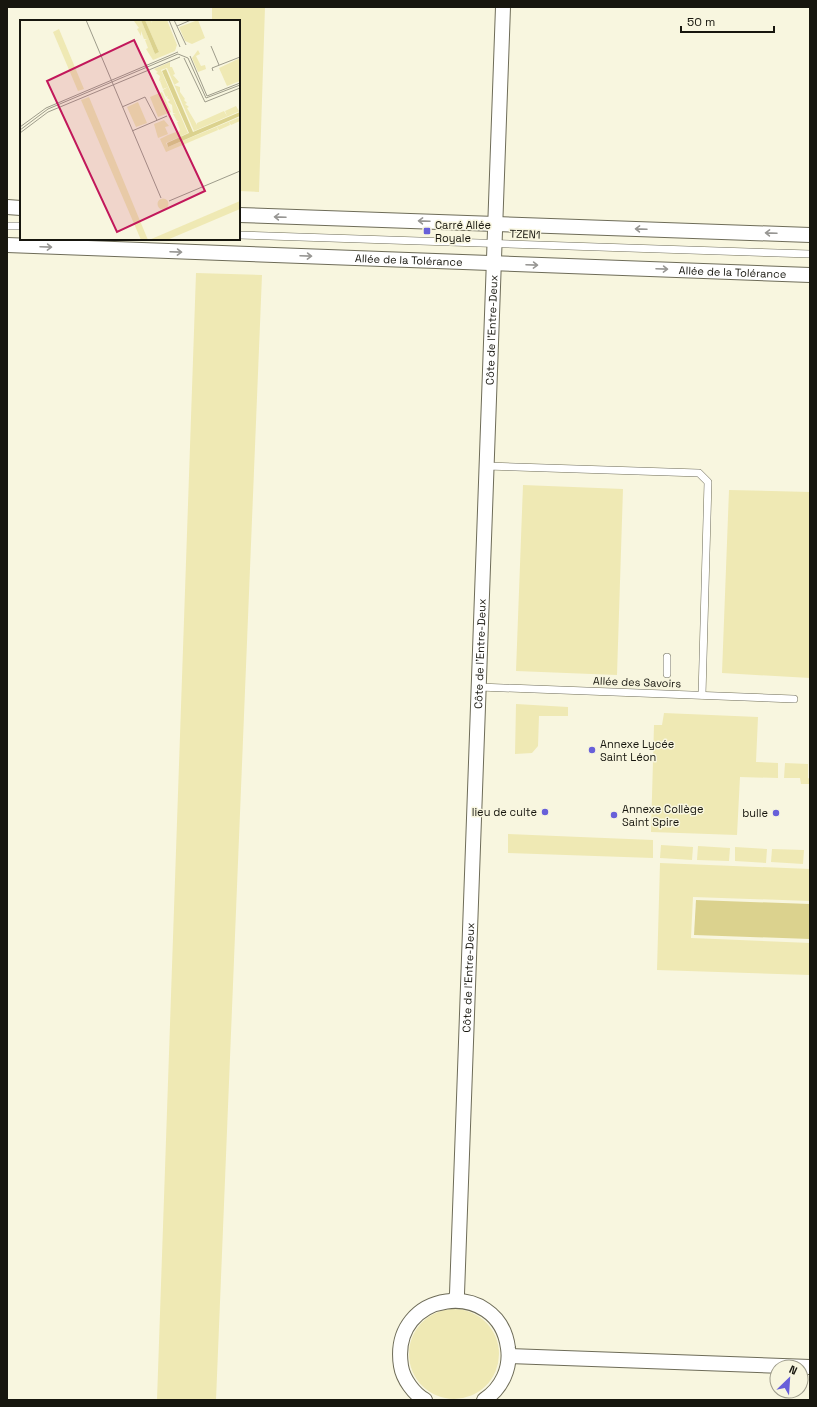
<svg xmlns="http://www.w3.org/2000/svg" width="817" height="1407" font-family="'Space Grotesk',sans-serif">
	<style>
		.green { fill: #efe9b4 }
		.water { fill: #dbd28e }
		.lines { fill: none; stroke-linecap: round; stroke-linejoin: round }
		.lane-casing { stroke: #6e6c58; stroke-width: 8 }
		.street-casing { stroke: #6e6c58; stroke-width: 16 }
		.lane { stroke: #fff; stroke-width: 7 }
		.street { stroke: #fff; stroke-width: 14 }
		.oneway { stroke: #979693 }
		.poi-dot { fill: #6860d9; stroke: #f8f6df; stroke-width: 1.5 }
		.labels { text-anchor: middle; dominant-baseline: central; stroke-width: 3; stroke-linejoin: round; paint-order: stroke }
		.poi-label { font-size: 11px; fill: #17160e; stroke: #f8f6df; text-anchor: start }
		.street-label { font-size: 11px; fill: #17160e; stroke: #f8f6df }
		.inset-road { fill: none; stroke: #9e9c8b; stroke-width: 1 }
		.view { fill: #c2185b; fill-opacity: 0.15; stroke: #c2185b; stroke-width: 2 }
		.inset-edge { fill: none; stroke: #17160e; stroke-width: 2 }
	</style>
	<rect width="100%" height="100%" fill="#f8f6df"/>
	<g class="green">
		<polygon points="212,7 265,7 259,192 239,191 239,21 212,21"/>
		<polygon points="196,273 262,275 216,1400 157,1400"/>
		<polygon points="523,485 623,489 617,675 516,671"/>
		<polygon points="729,490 810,492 810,678 722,673"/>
		<polygon points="516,704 568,707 568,716 539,716 538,746 532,753 515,754"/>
		<polygon points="664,713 758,717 756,762 778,763 778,778 740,777 737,835 651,832 654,725 662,725"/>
		<polygon points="785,763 808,764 808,778 810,779 810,784 801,784 800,778 784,778"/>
		<polygon points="508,834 653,840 653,858 508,853"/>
		<polygon points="661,845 693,847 692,860 660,858"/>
		<polygon points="698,846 730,848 729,861 697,860"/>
		<polygon points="735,847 767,849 766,863 735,861"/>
		<polygon points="772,849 804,850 803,864 771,862"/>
		<polygon points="660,863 810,869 810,901 693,897 691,938 810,943 810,975 657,970"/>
		<circle cx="454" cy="1354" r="45"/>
	</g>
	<polygon class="water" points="696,900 810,904 810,939 694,935"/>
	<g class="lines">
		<g class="lane-casing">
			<g id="lane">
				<polyline points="7,226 21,226"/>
				<polyline points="239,235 810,254"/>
				<polyline points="486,466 699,473 708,482 702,695"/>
				<polyline points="667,674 667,657"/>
				<polyline points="479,687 794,699"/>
			</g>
		</g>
		<g class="street-casing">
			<g id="street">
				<polyline points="7,207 21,208"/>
				<polyline points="239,215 810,235"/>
				<path id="s1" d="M7,245L810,275"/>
				<path id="s2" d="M455,1300L457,1294L503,7"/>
				<polyline points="509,1356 810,1367"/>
				<path d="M425,1400C414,1394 403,1379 401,1366C389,1289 499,1277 508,1348C511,1368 502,1388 484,1400"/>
			</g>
		</g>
		<use href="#lane" class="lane"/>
		<use href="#street" class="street"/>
	</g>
	<defs><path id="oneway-shaft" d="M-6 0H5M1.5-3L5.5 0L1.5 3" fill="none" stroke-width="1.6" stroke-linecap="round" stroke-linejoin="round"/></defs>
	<g class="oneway">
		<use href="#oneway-shaft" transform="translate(280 217) rotate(-178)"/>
		<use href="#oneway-shaft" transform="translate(424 221) rotate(-178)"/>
		<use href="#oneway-shaft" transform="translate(641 229) rotate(-178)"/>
		<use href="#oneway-shaft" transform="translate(771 233) rotate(-178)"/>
		<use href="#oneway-shaft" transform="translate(46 247) rotate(2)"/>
		<use href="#oneway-shaft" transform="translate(176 252) rotate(2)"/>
		<use href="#oneway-shaft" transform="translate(306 256) rotate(2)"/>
		<use href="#oneway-shaft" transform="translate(532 265) rotate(2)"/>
		<use href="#oneway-shaft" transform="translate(662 269) rotate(2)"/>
	</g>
	<g class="poi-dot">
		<rect x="423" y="227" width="8" height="8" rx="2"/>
		<circle cx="592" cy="750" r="4"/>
		<circle cx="545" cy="812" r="4"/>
		<circle cx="776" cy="813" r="4"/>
		<circle cx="614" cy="815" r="4"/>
	</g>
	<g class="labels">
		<g class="poi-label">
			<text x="435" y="225">Carré Allée<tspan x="435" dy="13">Royale</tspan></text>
			<text x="600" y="744">Annexe Lycée<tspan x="600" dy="13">Saint Léon</tspan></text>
			<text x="622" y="809">Annexe Collège<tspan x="622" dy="13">Saint Spire</tspan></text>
			<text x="537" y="812" text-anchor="end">lieu de culte</text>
			<text x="768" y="813" text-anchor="end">bulle</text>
		</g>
		<g class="street-label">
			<text transform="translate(525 234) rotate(2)">TZEN1</text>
			<text stroke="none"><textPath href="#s1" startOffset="402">Allée de la Tolérance</textPath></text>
			<text stroke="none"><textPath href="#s1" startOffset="726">Allée de la Tolérance</textPath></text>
			<text stroke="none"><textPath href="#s2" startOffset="971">Côte de l'Entre-Deux</textPath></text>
			<text stroke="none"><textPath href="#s2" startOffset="647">Côte de l'Entre-Deux</textPath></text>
			<text transform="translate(637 682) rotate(2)">Allée des Savoirs</text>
			<text stroke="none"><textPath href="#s2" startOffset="323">Côte de l'Entre-Deux</textPath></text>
		</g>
	</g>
	<g transform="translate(20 20)">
		<rect width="220" height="220" fill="#f8f6df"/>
		<path d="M121,0L135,34L139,32L125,0H132L131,3L133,0H147L157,25L155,31L133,40L126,29L128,28L125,20L127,19H124L121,11V16L117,9L119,8L114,1ZM178,0L185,18L172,24L165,21L159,7ZM39,9L64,69L58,71L33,12ZM178,30L180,34L176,36L181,46L185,45L186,49L178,52L172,38ZM220,38V61L207,66L199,48ZM150,42V47H152L155,54L153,55L159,62L154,65L160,67V72L165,79L164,80L167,83L165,84L169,87L167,88L177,105V103L204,91L207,96L205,91L216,86L219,91L220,87V91L195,102L194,100L195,102L174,111L147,48L141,50L168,113L146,123L148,127L220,97V101L211,105L209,102L210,105L199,110L197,107L198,110L146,132L140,119L148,115L149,117L148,115L156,112L157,114L160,110L157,102L159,101H157L153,94L156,93H153L152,85L148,82L150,80L147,78L148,76L146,77L143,70L148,67L143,69L140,61L142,60L139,61L140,56L136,53L138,52L134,49ZM142,72L151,92L138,97L130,77ZM69,77L118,196L128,220H121L61,80ZM118,82L127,103L116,107L107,87ZM144,100L149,106L145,107L148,114L138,118L134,104ZM137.5 184a5.5 5.5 0 1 1 11 0a5.5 5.5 0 1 1-11 0ZM220,181V189L147,220H129Z" fill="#efe9b4"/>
		<path d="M121,0H125L139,32L135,34ZM146,49L173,112L220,92V96L148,127L147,123L169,113L142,51Z" fill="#dbd28e"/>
		<path class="inset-road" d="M66,0L141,178M149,0L160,27M154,0L166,25M157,6L171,0M191,26L199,45M170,36L187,76L220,63M164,38L185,82L220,68M193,51L192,48L220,37M102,87L125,77L137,100M0,107L26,88L158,32M0,110L28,89L158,34L168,38L186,78L220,65M112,111L147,96M0,113L28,92L160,37M149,181L220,151"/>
		<path class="view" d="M114,20L185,171L97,212L27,61Z"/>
		<rect width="220" height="220" class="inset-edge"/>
	</g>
	<rect width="817" height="1407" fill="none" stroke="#17160e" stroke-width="16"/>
	<g transform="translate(789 1379) rotate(25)"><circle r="19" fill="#f8f6df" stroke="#9e9c8b"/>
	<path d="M0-3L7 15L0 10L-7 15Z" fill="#6860d9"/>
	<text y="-6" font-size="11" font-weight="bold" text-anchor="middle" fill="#17160e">N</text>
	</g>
	<path d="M681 26v6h93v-6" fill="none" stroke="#17160e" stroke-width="2"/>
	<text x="687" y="26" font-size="12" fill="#17160e" stroke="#f8f6df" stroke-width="3" paint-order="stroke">50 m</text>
</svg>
